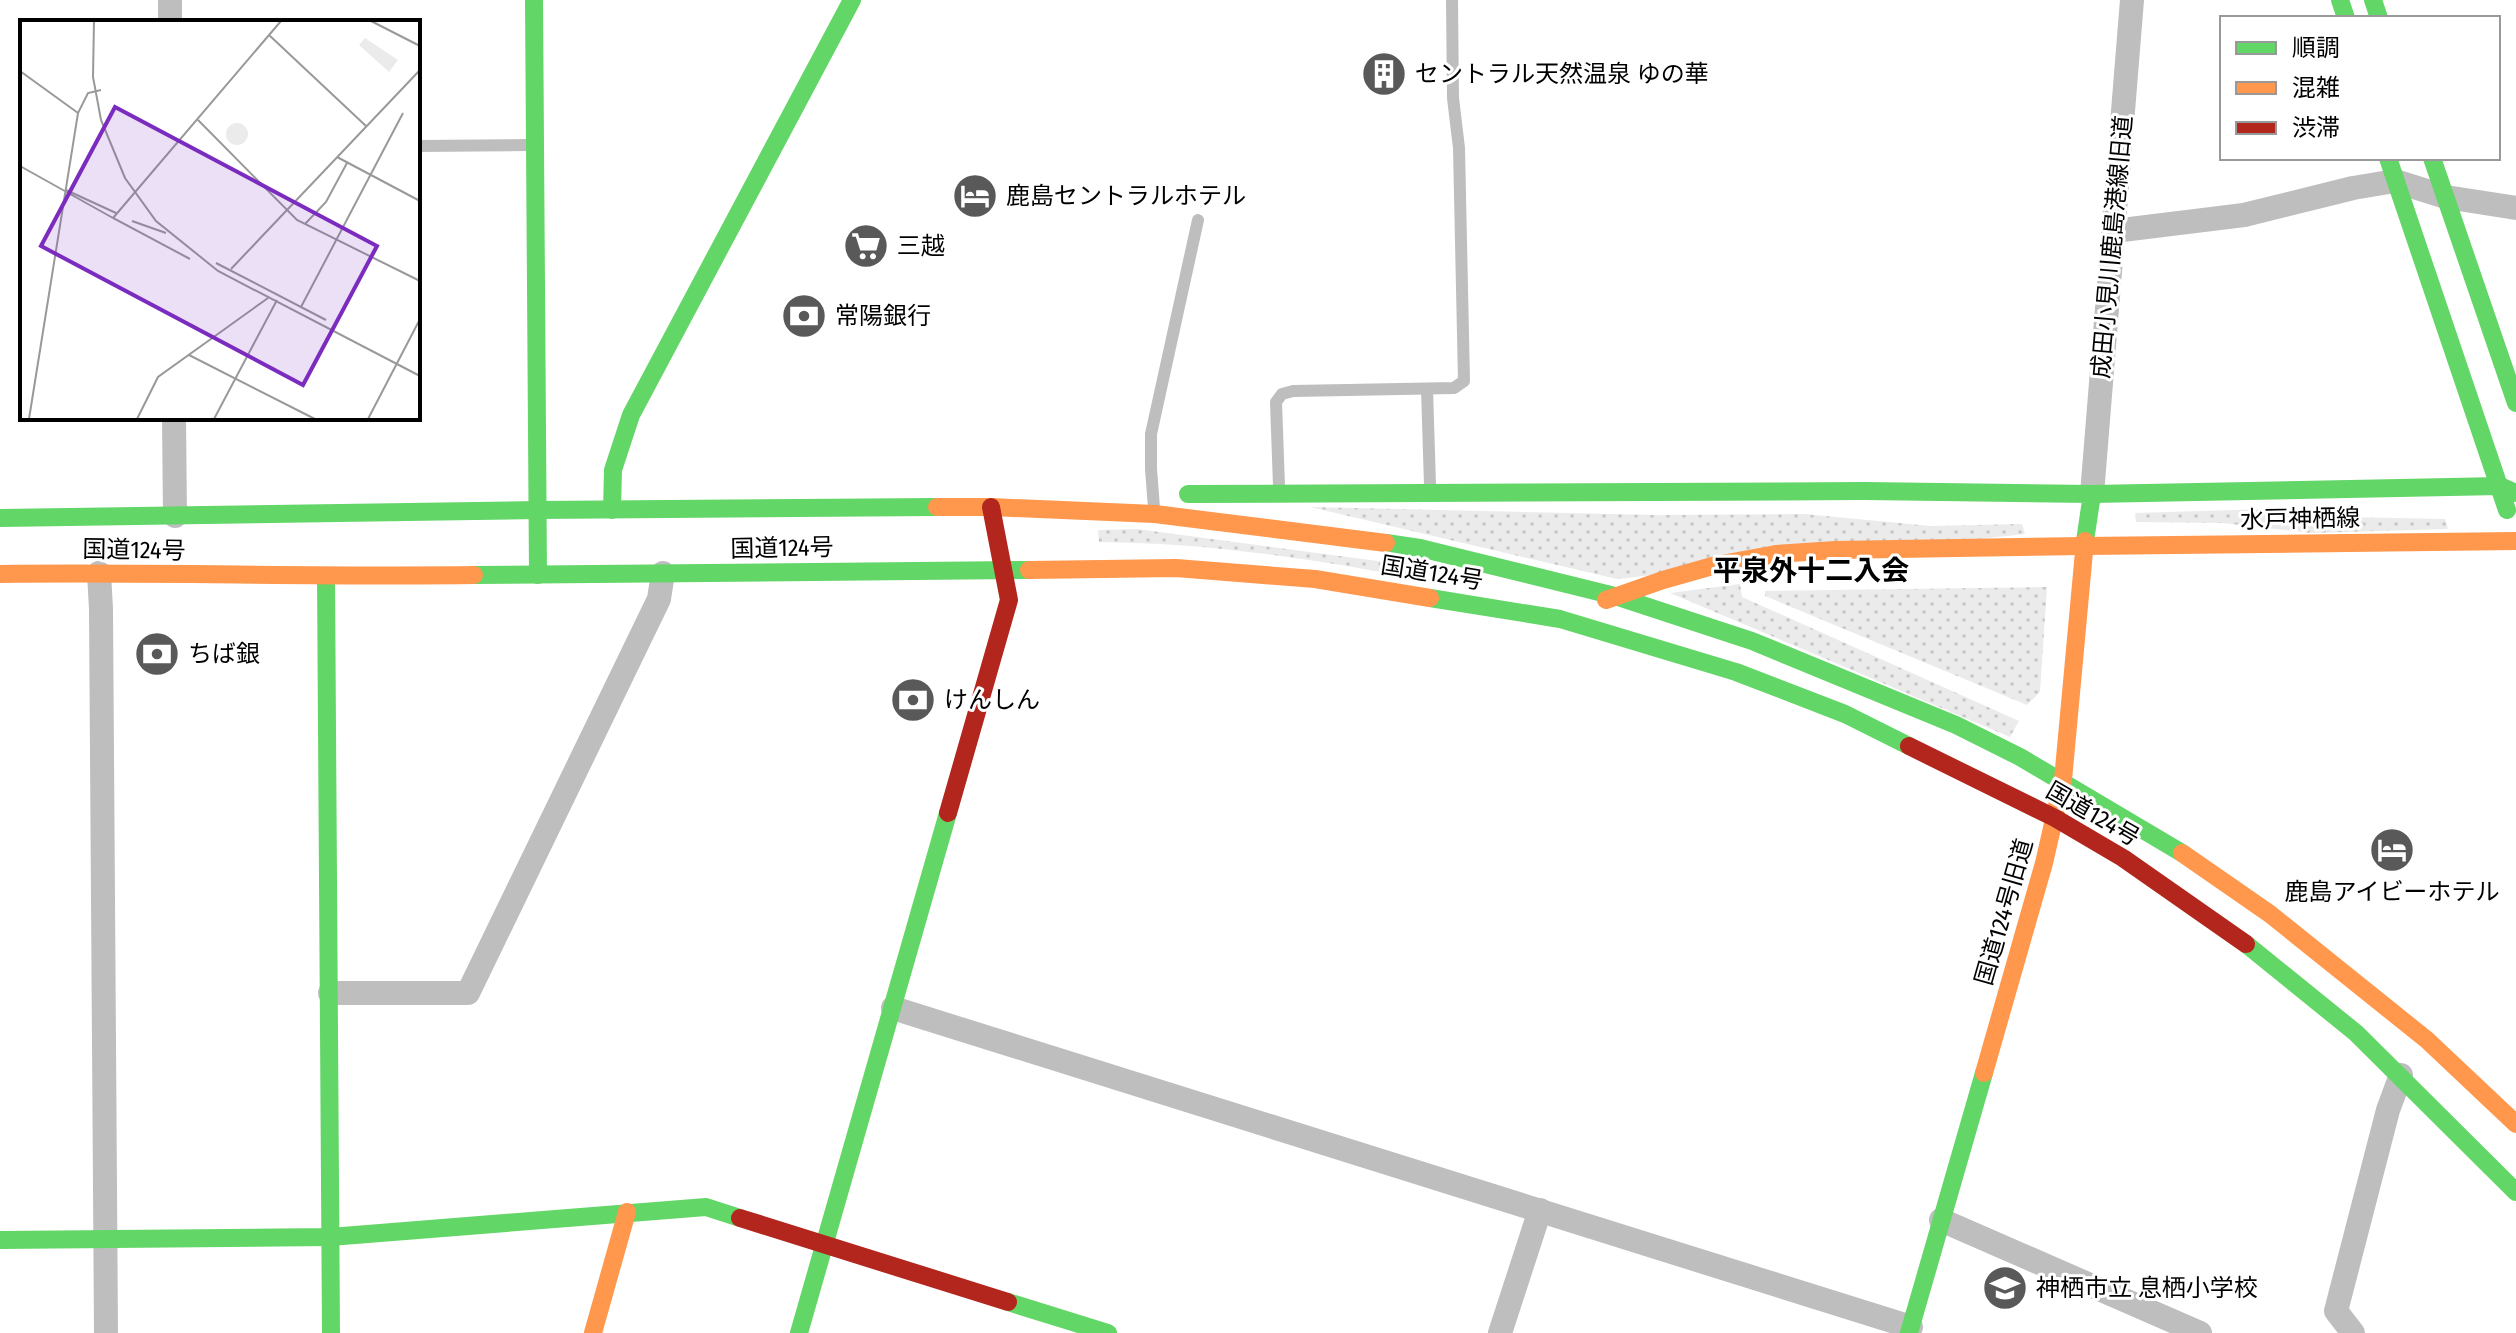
<svg xmlns="http://www.w3.org/2000/svg" width="2516" height="1333" font-family="'Fira Sans Condensed','Noto Sans JP',sans-serif">
	<style>
		.grass { fill: url(#grass-dots) }
		.lines { fill: none; stroke-linecap: round; stroke-linejoin: round }
		.lane { stroke: #bebebe; stroke-width: 12 }
		.street { stroke: #bebebe; stroke-width: 24 }
		.fast { stroke: #63d668; stroke-width: 18 }
		.slow { stroke: #ff974d; stroke-width: 18 }
		.jam { stroke: #b3261e; stroke-width: 18 }
		.labels { text-anchor: middle; dominant-baseline: central; stroke-width: 6; stroke-linejoin: round; paint-order: stroke }
		.poi-label { font-size: 24px; fill: #000; stroke: #fff; text-anchor: start }
		.street-label { font-size: 24px; fill: #000; stroke: #fff }
		.quarter-label { font-size: 28px; font-weight: bold; fill: #000; stroke: #fff }
		.inset-road { fill: none; stroke: #999; stroke-width: 2 }
		.view { fill: #7b2cbf; fill-opacity: 0.15; stroke: #7b2cbf; stroke-width: 4 }
		.inset-edge { fill: none; stroke: #000; stroke-width: 4 }
	</style>
	<defs>
		<pattern id="grass-dots" width="8" height="8" patternUnits="userSpaceOnUse" patternTransform="scale(2)"><rect width="8" height="8" fill="#ebebeb"/><path d="M2 2h.1M6 6h.1" fill="none" stroke="#c8c8c8" stroke-width="1.8" stroke-linecap="round"/></pattern>
	</defs>
	<rect width="100%" height="100%" fill="#fff"/>
	<g class="grass">
		<polygon points="1310,507 1656,515 1804,514 1931,526 2022,524 2025,534 1617,579"/>
		<polygon points="2268,509 2344,517 2445,519 2448,529 2312,533 2222,523 2136,522 2135,513"/>
		<path d="M1137,529L1415,566L1413,578C1307,558 1207,543 1099,542L1098,530Z"/>
		<polygon points="1740,584 1742,597 2019,721 2010,737 1670,593"/>
		<polygon points="2047,587 2040,692 2027,705 1765,596 1765,591"/>
	</g>
	<g class="lines">
		<g class="lane">
			<polyline points="418,146 531,145"/>
			<polyline points="1427,389 1430,485"/>
			<polyline points="1279,486 1276,402 1282,394 1293,391 1454,388 1464,381 1459,148 1453,98 1452,0"/>
			<polyline points="1154,508 1151,469 1151,434 1198,220"/>
		</g>
		<g class="street">
			<polyline points="170,0 170,22"/>
			<polyline points="2114,231 2244,215 2353,188 2395,181 2446,197 2516,208"/>
			<polyline points="174,418 175,516"/>
			<polyline points="2092,494 2132,0"/>
			<polyline points="99,573 101,609 106,1333"/>
			<polyline points="330,993 468,993 659,599 663,573"/>
			<polyline points="893,1008 1911,1327"/>
			<polyline points="1941,1220 2200,1333"/>
			<polyline points="1500,1333 1540,1210"/>
			<polyline points="2353,1333 2336,1311 2388,1110 2401,1075"/>
		</g>
		<g class="fast">
			<polyline points="534,0 538,575"/>
			<polyline points="2340,0 2346,18"/>
			<polyline points="2373,0 2379,18"/>
			<polyline points="2388,158 2507,510"/>
			<polyline points="2432,158 2516,403"/>
			<polyline points="1188,494 1865,491 2092,494 2085,541"/>
			<polyline points="2092,494 2500,486 2516,493"/>
			<polyline points="612,510 613,470 631,415 852,0"/>
			<polyline points="0,518 538,510 937,507"/>
			<polyline points="1386,543 1420,548 1615,596 1752,641 1956,725 2020,757 2182,853"/>
			<polyline points="474,575 1029,570"/>
			<polyline points="326,577 331,1333"/>
			<polyline points="1430,598 1560,619 1736,672 1845,714 1909,746"/>
			<polyline points="2246,944 2356,1033 2516,1192"/>
			<polyline points="0,1240 330,1237 706,1207 740,1218"/>
			<polyline points="1008,1302 1108,1333"/>
			<polyline points="799,1333 948,813"/>
			<polyline points="1909,1333 1984,1073"/>
		</g>
		<g class="slow">
			<polyline points="937,507 991,507 1155,514 1386,543"/>
			<polyline points="2084,546 2516,541"/>
			<polyline points="1029,570 1176,568 1315,579 1430,598"/>
			<path d="M0,574C158,572 316,577 474,575"/>
			<polyline points="1606,600 1663,580 1716,565 1776,554 1835,550 2084,546"/>
			<polyline points="2182,853 2270,914 2427,1040 2516,1124"/>
			<polyline points="1984,1073 2044,863 2063,780 2085,541"/>
			<polyline points="593,1333 627,1212"/>
		</g>
		<g class="jam">
			<polyline points="1909,746 2055,818 2123,858 2246,944"/>
			<polyline points="948,813 1009,600 991,507"/>
			<polyline points="740,1218 1008,1302"/>
		</g>
	</g>
	<defs>
		<g id="building-disc" transform="scale(2.3)"><circle r="9.5" fill="#595959" stroke="#fff"/><path d="M-4-6H4V6H1V3H-1V6H-4ZM-2.5-4.3h1.7v1.8h-1.7ZM.8-4.3h1.7v1.8H.8ZM-2.5-1h1.7V.8h-1.7ZM.8-1h1.7V.8H.8Z" fill="#fff"/></g>
		<g id="hotel-disc" transform="scale(2.3)"><circle r="9.5" fill="#595959" stroke="#fff"/><path d="M-6-4.5h1.5V1H6V5H4.5V3h-9V5H-6ZM-4 0a1.8 1.8 0 1 1 3.6 0ZM.5 0V-2.5h3Q6-2.5 6 0Z" fill="#fff"/></g>
		<g id="supermarket-disc" transform="scale(2.3)"><circle r="9.5" fill="#595959" stroke="#fff"/><path d="M-6-5.5h2.5l.6 2H6L4.5 2H-2.5L-4.4-4H-6ZM-1.5 3.2a1.3 1.3 0 1 0 .1 0ZM3 3.2a1.3 1.3 0 1 0 .1 0Z" fill="#fff"/></g>
		<g id="bank-disc" transform="scale(2.3)"><circle r="9.5" fill="#595959" stroke="#fff"/><path d="M-6-4H6V4H-6ZM0-2.3a2.3 2.3 0 1 0 0 4.6a2.3 2.3 0 1 0 0-4.6Z" fill="#fff"/></g>
		<g id="school-disc" transform="scale(2.3)"><circle r="9.5" fill="#595959" stroke="#fff"/><path d="M0-5L7-2L0 1L-7-2ZM-4 1L0 2.5L4 1V4Q0 6-4 4Z" fill="#fff"/></g>
	</defs>
	<g fill-rule="evenodd">
		<use href="#building-disc" x="1384" y="74"/>
		<use href="#hotel-disc" x="975" y="196"/>
		<use href="#supermarket-disc" x="866" y="246"/>
		<use href="#bank-disc" x="804" y="316"/>
		<use href="#bank-disc" x="157" y="654"/>
		<use href="#bank-disc" x="913" y="700"/>
		<use href="#hotel-disc" x="2392" y="850"/>
		<use href="#school-disc" x="2005" y="1288"/>
	</g>
	<g class="labels">
		<g class="poi-label">
			<text x="1415" y="74">セントラル天然温泉 ゆの華</text>
			<text x="1006" y="196">鹿島セントラルホテル</text>
			<text x="897" y="246">三越</text>
			<text x="835" y="316">常陽銀行</text>
			<text x="188" y="654">ちば銀</text>
			<text x="944" y="700">けんしん</text>
			<text x="2392" y="892" text-anchor="middle">鹿島アイビーホテル</text>
			<text x="2036" y="1288">神栖市立 息栖小学校</text>
		</g>
		<g class="street-label">
			<text transform="translate(2112 247) rotate(-85)">成田小見川鹿島港線旧道</text>
			<text transform="translate(2300 519) rotate(-1)">水戸神栖線</text>
			<text transform="translate(782 548) rotate(-1)">国道124号</text>
			<text transform="translate(134 550) rotate(1)">国道124号</text>
			<text transform="translate(1432 573) rotate(9)">国道124号</text>
			<text transform="translate(2093 814) rotate(30)">国道124号</text>
			<text transform="translate(2004 912) rotate(-74)">国道124号旧道</text>
		</g>
		<g class="quarter-label">
			<text x="1811" y="570">平泉外十二入会</text>
		</g>
	</g>
	<g transform="translate(20 20)">
		<rect width="400" height="400" fill="#fff"/>
		<path d="M345,18L378,40L369,52L339,25ZM206 114a11 11 0 1 1 22 0a11 11 0 1 1-22 0Z" fill="#ebebeb"/>
		<path class="inset-road" d="M74,1L73,57L81,100L105,158L136,201L198,251L400,356M351,1L400,26M249,15L346,106M0,51L58,93M178,100L277,200L400,261M317,137L400,181M0,146L93,198M46,170L96,193M112,201L146,213M285,204L306,182L327,143M170,239L93,198L261,1M196,243L306,300M211,249L400,50M281,287L383,93M169,335L295,399M9,399L58,93L68,73L81,70M117,399L138,357L248,278M194,399L257,280M348,399L400,299"/>
		<path class="view" d="M95,87L357,226L283,365L21,226Z"/>
		<rect width="400" height="400" class="inset-edge"/>
	</g>
	<rect x="2220" y="16" width="280" height="144" fill="#ffffff" stroke="#999999" stroke-width="2"/>
	<rect x="2236" y="42" width="40" height="12" fill="#63d668" stroke="#999999" stroke-width="2"/>
	<text x="2292" y="56" font-size="24" fill="#000000">順調</text>
	<rect x="2236" y="82" width="40" height="12" fill="#ff974d" stroke="#999999" stroke-width="2"/>
	<text x="2292" y="96" font-size="24" fill="#000000">混雑</text>
	<rect x="2236" y="122" width="40" height="12" fill="#b3261e" stroke="#999999" stroke-width="2"/>
	<text x="2292" y="136" font-size="24" fill="#000000">渋滞</text>
</svg>
